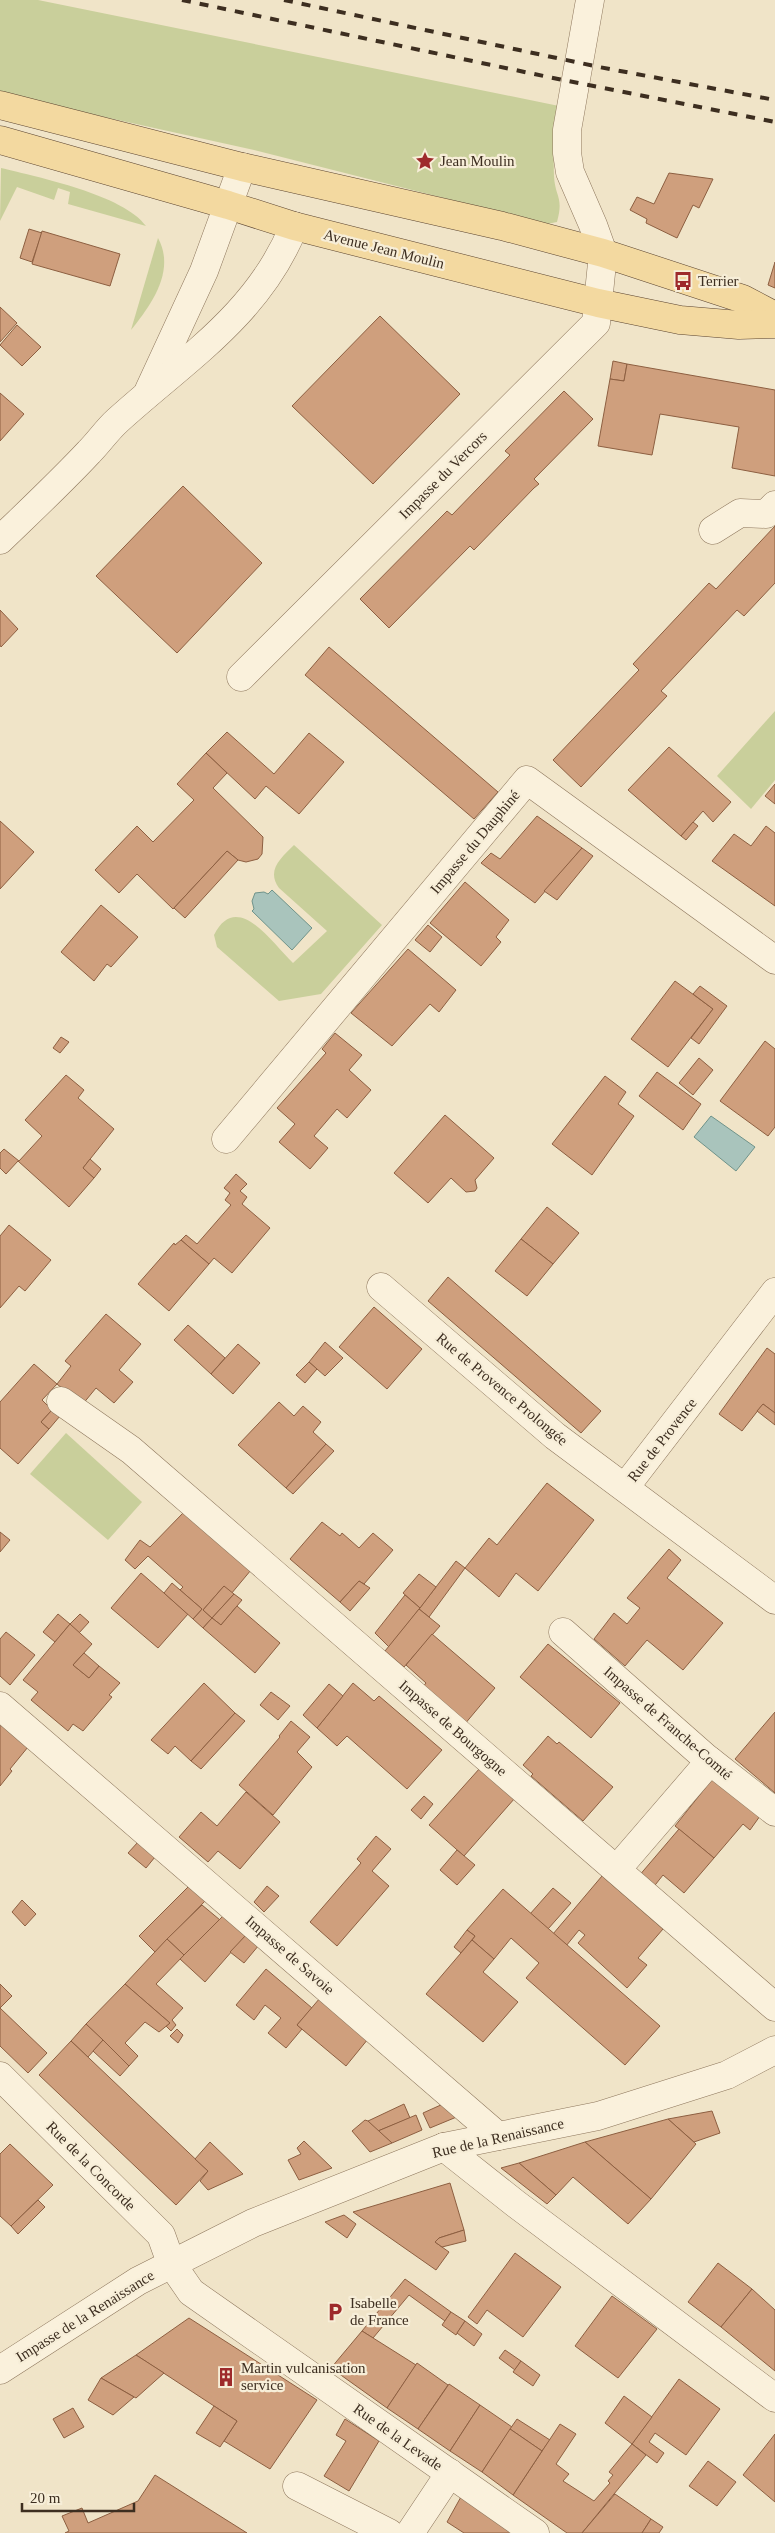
<svg xmlns="http://www.w3.org/2000/svg" width="775" height="2533" font-family="'Times New Roman',serif">
	<style>
		.green { fill: #c9cf9b }
		.water { fill: #a9c4bc; stroke: #6f938a }
		.building { fill: #cf9f7d; stroke: #8d5f41 }
		.lines { fill: none; stroke-linecap: round; stroke-linejoin: round }
		.minor-casing { stroke: #8d765c; stroke-width: 29 }
		.major-casing { stroke: #5b4430; stroke-width: 29 }
		.minor { stroke: #faf1dc; stroke-width: 28 }
		.major { stroke: #f3d9a0; stroke-width: 28 }
		.rail { stroke: #3d2e20; stroke-width: 4; stroke-dasharray: 9 9; stroke-linecap: butt }
		.labels { text-anchor: middle; dominant-baseline: central; stroke-width: 4.5; stroke-linejoin: round; paint-order: stroke }
		.poi-label { font-size: 15px; fill: #3d2e20; stroke: #f7eed8; text-anchor: start }
		.street-label { font-size: 15px; fill: #3d2e20; stroke: #f7eed8 }
	</style>
	<rect width="100%" height="100%" fill="#f0e4c8"/>
	<g class="green">
		<path d="M0,0H38L559,106C555,130 553,153 554,176C555,197 564,197 557,222L547,224L254,150L0,94Z"/>
		<path d="M1,168C38,177 124,195 146,226L68,204L70,192L58,188L54,200L17,187L0,221Z"/>
		<path d="M158,238C176,271 151,305 131,330Z"/>
		<polygon points="775,711 775,780 751,809 717,776"/>
		<path d="M294,845L382,925L321,994L279,1001L217,947L214,935C237,889 272,943 293,963L327,931L279,888C266,870 281,858 294,845Z"/>
		<polygon points="66,1433 142,1502 108,1540 30,1474"/>
	</g>
	<g class="water">
		<polygon points="272,890 312,928 292,950 252,911 254,909 252,901 255,893 264,892 268,894"/>
		<polygon points="711,1116 755,1147 736,1171 694,1137"/>
	</g>
	<g class="building">
		<polygon points="669,173 713,179 699,208 693,205 677,238 646,223 647,219 630,210 637,197 654,204"/>
		<polygon points="29,229 42,233 32,262 20,258"/>
		<polygon points="42,231 120,254 110,286 32,264"/>
		<polygon points="775,262 775,288 768,285"/>
		<polygon points="0,307 17,323 0,342"/>
		<polygon points="380,316 460,394 373,484 292,406"/>
		<polygon points="17,325 41,347 22,366 0,345"/>
		<polygon points="613,361 627,364 624,381 610,379"/>
		<polygon points="627,364 775,390 775,476 732,468 739,427 660,414 652,455 598,446 610,379 624,381"/>
		<polygon points="564,391 593,419 534,479 539,484 534,488 474,550 470,546 389,628 360,599 447,511 452,515 510,455 505,451"/>
		<polygon points="0,393 24,414 0,441"/>
		<polygon points="183,486 262,563 177,653 96,576"/>
		<polygon points="775,526 775,583 744,616 737,610 661,691 667,696 581,787 553,760 639,670 633,664 709,583 716,589"/>
		<polygon points="0,610 18,629 1,647 0,645"/>
		<polygon points="329,647 498,792 474,819 305,675"/>
		<polygon points="227,732 274,774 309,733 344,762 299,814 266,786 255,799 206,753"/>
		<polygon points="669,747 731,802 713,822 703,811 681,836 628,790"/>
		<polygon points="206,753 227,773 213,788 263,837 262,854 258,859 246,862 238,860 227,851 173,909 137,874 119,893 95,870 137,826 153,842 194,800 177,784"/>
		<polygon points="775,784 775,804 765,796"/>
		<polygon points="537,816 582,848 535,903 481,863 491,853 500,859"/>
		<polygon points="0,821 34,852 0,889"/>
		<polygon points="693,822 698,826 686,840 681,836"/>
		<polygon points="766,826 775,833 775,906 712,861 734,834 751,846"/>
		<polygon points="582,848 593,856 557,900 544,891"/>
		<polygon points="227,851 238,860 185,918 174,908"/>
		<polygon points="465,882 509,920 496,937 501,942 481,966 430,923"/>
		<polygon points="101,905 138,937 111,967 107,964 94,981 61,952"/>
		<polygon points="428,925 442,937 430,952 415,940"/>
		<polygon points="408,949 456,990 439,1012 430,1004 392,1046 351,1013"/>
		<polygon points="675,981 713,1009 668,1067 631,1039"/>
		<polygon points="700,986 727,1006 699,1044 691,1038 713,1009 693,994"/>
		<polygon points="335,1033 362,1055 349,1070 371,1090 347,1118 337,1109 314,1136 328,1148 310,1169 279,1142 295,1124 277,1108 326,1053 322,1049"/>
		<polygon points="61,1037 69,1042 60,1053 53,1048"/>
		<polygon points="765,1041 775,1049 775,1127 768,1136 720,1101"/>
		<polygon points="699,1058 713,1070 693,1095 679,1083"/>
		<polygon points="657,1072 701,1104 683,1130 639,1096"/>
		<polygon points="66,1075 84,1090 78,1098 114,1129 83,1168 94,1178 69,1207 18,1161 6,1174 0,1168 0,1153 4,1149 19,1161 42,1136 25,1120"/>
		<polygon points="605,1076 626,1092 618,1104 634,1116 592,1175 552,1144"/>
		<polygon points="445,1115 494,1158 475,1180 477,1188 475,1191 466,1192 451,1178 428,1203 394,1173"/>
		<polygon points="90,1159 101,1169 94,1178 83,1168"/>
		<polygon points="236,1174 247,1184 240,1191 247,1197 242,1204 270,1228 232,1273 214,1258 209,1264 181,1240 186,1235 197,1244 231,1205 225,1200 230,1193 224,1188"/>
		<polygon points="547,1207 579,1233 553,1264 521,1239"/>
		<polygon points="9,1225 51,1260 25,1291 19,1286 0,1308 0,1236"/>
		<polygon points="521,1239 553,1264 527,1296 495,1271"/>
		<polygon points="181,1240 209,1264 169,1311 138,1284 174,1243 175,1245"/>
		<polygon points="448,1277 601,1411 581,1433 428,1301"/>
		<polygon points="374,1307 422,1349 387,1389 339,1347"/>
		<polygon points="106,1314 141,1344 119,1370 133,1382 114,1403 96,1388 82,1405 57,1384 71,1366 65,1361"/>
		<polygon points="188,1325 225,1358 211,1374 174,1340"/>
		<polygon points="325,1342 343,1358 325,1376 309,1362"/>
		<polygon points="238,1344 260,1363 233,1394 211,1374"/>
		<polygon points="767,1348 775,1354 775,1413 763,1404 742,1431 719,1414"/>
		<polygon points="309,1362 317,1369 305,1383 296,1375"/>
		<polygon points="34,1364 57,1384 42,1400 52,1410 41,1422 49,1429 18,1464 0,1448 0,1402"/>
		<polygon points="279,1402 294,1416 303,1406 321,1422 313,1432 326,1444 286,1488 238,1445"/>
		<polygon points="763,1404 775,1413 775,1425 757,1411"/>
		<polygon points="52,1410 60,1416 49,1429 41,1422"/>
		<polygon points="326,1444 334,1451 293,1494 286,1488"/>
		<polygon points="547,1483 594,1520 538,1591 516,1573 499,1597 465,1568 489,1538 497,1545"/>
		<polygon points="183,1513 251,1570 231,1594 224,1586 203,1610 212,1618 203,1628 193,1619 202,1609 180,1590 183,1587 148,1556 135,1569 125,1560 140,1540 150,1547"/>
		<polygon points="322,1522 340,1536 342,1533 359,1548 373,1533 393,1550 364,1584 359,1581 340,1602 290,1559"/>
		<polygon points="0,1532 10,1540 0,1552"/>
		<polygon points="669,1549 681,1560 667,1578 723,1623 683,1670 647,1640 625,1666 594,1639 614,1613 627,1624 640,1608 627,1598"/>
		<polygon points="456,1561 465,1568 429,1617 419,1609"/>
		<polygon points="141,1573 188,1614 158,1648 111,1608"/>
		<polygon points="419,1574 436,1587 420,1608 403,1593"/>
		<polygon points="359,1581 370,1588 350,1611 340,1602"/>
		<polygon points="172,1583 202,1609 193,1619 164,1593"/>
		<polygon points="224,1586 234,1594 212,1618 203,1610"/>
		<polygon points="234,1594 242,1600 221,1625 212,1618"/>
		<polygon points="405,1595 420,1608 389,1647 375,1633"/>
		<polygon points="237,1606 280,1643 255,1673 203,1628 212,1618 221,1625"/>
		<polygon points="419,1609 440,1626 404,1667 385,1651"/>
		<polygon points="58,1614 70,1624 55,1642 43,1632"/>
		<polygon points="80,1614 89,1622 79,1633 70,1624"/>
		<polygon points="70,1624 92,1644 73,1665 89,1678 99,1666 120,1683 109,1695 112,1697 83,1731 73,1724 68,1731 31,1700 38,1692 23,1680"/>
		<polygon points="6,1632 35,1655 10,1685 0,1676 0,1639"/>
		<polygon points="432,1634 495,1688 464,1725 422,1688 426,1683 406,1665"/>
		<polygon points="548,1644 620,1703 591,1738 520,1677"/>
		<polygon points="84,1653 99,1666 89,1678 73,1665"/>
		<polygon points="204,1683 235,1713 191,1761 175,1746 168,1754 151,1740"/>
		<polygon points="353,1683 374,1701 379,1696 442,1750 407,1789 347,1736 337,1746 317,1728"/>
		<polygon points="329,1684 343,1696 317,1728 303,1715"/>
		<polygon points="271,1692 290,1706 278,1720 260,1705"/>
		<polygon points="775,1712 775,1793 735,1759"/>
		<polygon points="235,1713 245,1721 201,1769 191,1761"/>
		<polygon points="291,1721 310,1737 297,1752 312,1767 273,1815 239,1785 280,1737 279,1736"/>
		<polygon points="0,1723 28,1747 10,1769 12,1771 0,1786"/>
		<polygon points="548,1736 557,1744 559,1742 613,1787 583,1821 531,1776 533,1774 523,1765"/>
		<polygon points="480,1768 515,1798 464,1856 429,1825"/>
		<polygon points="714,1777 760,1816 750,1830 743,1824 714,1858 675,1826"/>
		<polygon points="246,1792 280,1822 240,1869 218,1851 208,1862 179,1837 201,1812 217,1826"/>
		<polygon points="424,1796 433,1804 421,1819 411,1810"/>
		<polygon points="679,1829 714,1858 684,1893 663,1875 652,1889 638,1877"/>
		<polygon points="376,1836 391,1849 372,1871 389,1886 337,1946 310,1922 361,1863 357,1859"/>
		<polygon points="138,1842 155,1857 146,1868 128,1853"/>
		<polygon points="457,1850 475,1865 457,1885 440,1870"/>
		<polygon points="602,1876 663,1929 638,1958 647,1965 627,1988 578,1943 585,1935 579,1930 566,1946 553,1934"/>
		<polygon points="190,1885 207,1899 155,1952 139,1936"/>
		<polygon points="267,1886 279,1896 264,1912 254,1902"/>
		<polygon points="553,1888 571,1903 548,1929 530,1914"/>
		<polygon points="503,1889 660,2026 625,2065 526,1978 539,1963 511,1938 494,1959 472,1940 475,1936 467,1930"/>
		<polygon points="22,1900 36,1914 25,1926 12,1912"/>
		<polygon points="202,1905 220,1920 184,1955 167,1939"/>
		<polygon points="224,1915 247,1934 205,1982 180,1959"/>
		<polygon points="467,1930 475,1936 461,1953 454,1947"/>
		<polygon points="247,1934 259,1945 244,1963 230,1952"/>
		<polygon points="167,1939 184,1955 156,1984 183,2008 172,2020 176,2025 171,2031 166,2026 170,2023 125,1984"/>
		<polygon points="472,1940 494,1959 483,1972 518,2002 483,2042 426,1994"/>
		<polygon points="266,1969 312,2008 297,2025 302,2029 286,2048 268,2033 281,2018 265,2005 254,2020 236,2005"/>
		<polygon points="0,1984 12,1996 0,2008"/>
		<polygon points="125,1984 170,2023 159,2032 145,2022 125,2043 138,2056 129,2066 86,2024"/>
		<polygon points="320,1998 368,2039 346,2066 297,2025"/>
		<polygon points="0,2008 47,2053 28,2073 0,2046"/>
		<polygon points="86,2024 103,2040 88,2057 71,2041"/>
		<polygon points="177,2029 183,2035 178,2043 170,2036"/>
		<polygon points="103,2040 129,2066 120,2076 93,2051"/>
		<polygon points="71,2041 208,2171 176,2205 39,2075"/>
		<polygon points="404,2104 410,2118 378,2131 368,2121"/>
		<polygon points="443,2104 459,2116 430,2128 423,2113"/>
		<polygon points="712,2111 720,2133 694,2142 668,2119"/>
		<polygon points="416,2115 422,2130 392,2143 378,2131"/>
		<polygon points="668,2119 696,2144 651,2199 585,2142"/>
		<polygon points="365,2120 368,2121 392,2143 370,2152 352,2131"/>
		<polygon points="304,2141 332,2168 299,2180 288,2160 301,2154 297,2148"/>
		<polygon points="210,2142 243,2174 208,2190 200,2181 208,2171 195,2159"/>
		<polygon points="585,2142 651,2199 628,2224 573,2177 556,2195 519,2163"/>
		<polygon points="10,2144 53,2185 11,2226 0,2216 0,2154"/>
		<polygon points="519,2163 556,2195 547,2204 501,2168"/>
		<polygon points="450,2183 464,2230 439,2238 435,2242 449,2252 436,2270 353,2212"/>
		<polygon points="38,2200 45,2207 18,2234 11,2226"/>
		<polygon points="344,2215 356,2224 347,2238 325,2222"/>
		<polygon points="464,2230 466,2241 442,2247 435,2242 439,2238"/>
		<polygon points="515,2253 561,2287 523,2337 487,2310 477,2324 468,2317"/>
		<polygon points="718,2263 752,2289 721,2327 688,2302"/>
		<polygon points="405,2279 451,2312 445,2321 409,2295 373,2338 362,2331"/>
		<polygon points="752,2289 775,2310 775,2371 721,2327"/>
		<polygon points="612,2296 657,2329 618,2378 575,2346"/>
		<polygon points="451,2312 465,2321 456,2335 442,2325"/>
		<polygon points="189,2318 317,2400 270,2469 224,2441 237,2421 136,2355"/>
		<polygon points="465,2321 482,2334 474,2346 457,2333"/>
		<polygon points="362,2331 416,2365 387,2408 331,2368"/>
		<polygon points="505,2350 521,2361 515,2370 499,2358"/>
		<polygon points="136,2355 164,2373 136,2398 101,2378"/>
		<polygon points="521,2361 540,2375 533,2386 513,2372"/>
		<polygon points="417,2363 448,2385 418,2429 387,2408"/>
		<polygon points="101,2378 134,2397 113,2415 88,2400"/>
		<polygon points="679,2379 720,2409 686,2455 655,2433 649,2442 664,2453 657,2463 632,2444"/>
		<polygon points="449,2384 480,2405 450,2451 418,2429"/>
		<polygon points="624,2396 652,2417 632,2444 605,2423"/>
		<polygon points="480,2405 512,2427 482,2472 450,2451"/>
		<polygon points="214,2406 237,2421 220,2447 196,2433"/>
		<polygon points="73,2408 84,2427 64,2438 53,2419"/>
		<polygon points="345,2419 379,2441 349,2491 324,2476 346,2441 336,2435"/>
		<polygon points="517,2419 550,2440 542,2451 510,2429"/>
		<polygon points="560,2424 576,2434 556,2464 569,2474 563,2481 594,2501 610,2483 608,2481 613,2475 609,2472 632,2444 646,2455 582,2533 567,2533 513,2495"/>
		<polygon points="510,2429 542,2451 513,2495 482,2472"/>
		<polygon points="775,2434 775,2502 743,2475"/>
		<polygon points="708,2461 736,2482 717,2506 689,2486"/>
		<polygon points="155,2475 247,2533 65,2533 69,2531 62,2516 82,2508 88,2523 138,2501"/>
		<polygon points="615,2494 651,2519 642,2533 582,2533"/>
		<polygon points="462,2495 521,2533 464,2533 447,2522"/>
		<polygon points="651,2519 663,2527 659,2533 642,2533"/>
	</g>
	<g class="lines">
		<g class="minor-casing">
			<g id="minor">
				<polyline points="149,390 204,271 242,167"/>
				<polyline points="713,530 740,513 766,514 775,505"/>
				<path d="M0,540C30,511 61,482 89,452C99,442 107,430 117,421C184,360 259,314 294,226"/>
				<polyline points="241,677 596,323 603,253 593,225 570,172 567,153 567,130 590,0"/>
				<polyline points="226,1139 527,780 775,960"/>
				<polyline points="381,1287 555,1436 775,1600"/>
				<polyline points="61,1401 131,1450 775,2007"/>
				<polyline points="626,1486 775,1292"/>
				<polyline points="563,1632 705,1757 775,1812"/>
				<polyline points="0,1706 498,2136"/>
				<polyline points="617,1869 710,1761"/>
				<polyline points="0,2076 161,2235 171,2263 191,2292 535,2533"/>
				<polyline points="444,2147 516,2204 775,2398"/>
				<polyline points="0,2370 138,2281 253,2223 444,2147 598,2116 727,2075 775,2050"/>
				<polyline points="297,2486 389,2533"/>
				<polyline points="410,2533 450,2473"/>
			</g>
		</g>
		<g class="major-casing">
			<g id="major">
				<polyline points="0,105 242,167 502,226 603,253 743,299 775,316"/>
				<polyline points="0,140 228,205 294,226 598,303 680,320 739,325 775,324"/>
			</g>
		</g>
		<use href="#minor" class="minor"/>
		<use href="#major" class="major"/>
		<g class="rail">
			<polyline points="182,0 558,79 775,122"/>
			<polyline points="284,0 599,67 775,100"/>
		</g>
	</g>
	<defs>
		<g id="sight-bare" transform="scale(1.5)"><path d="M0-6L1.8-2.2L6-1.7L2.9 1.2L3.7 5.4L0 3.3L-3.7 5.4L-2.9 1.2L-6-1.7L-1.8-2.2Z" fill="#9e2a2b" stroke="#f7eed8" stroke-width="2.5" paint-order="stroke"/></g>
		<g id="bus-bare" transform="scale(1.5)"><path d="M-5-6H5V4H4V6H2V4H-2V6H-4V4H-5ZM-3.5-4V0h7V-4ZM-3.5 1.2v1.5H-2V1.2ZM2 1.2v1.5H3.5V1.2Z" fill="#9e2a2b" stroke="#f7eed8" stroke-width="2.5" paint-order="stroke"/></g>
		<g id="parking-bare" transform="scale(1.5)"><path d="M-3.5-5.5H1a3.5 3.5 0 0 1 0 7H-1V5.5H-3.5ZM-1-3.4V-.6H.8a1.4 1.4 0 0 0 0-2.8Z" fill="#9e2a2b" stroke="#f7eed8" stroke-width="2.5" paint-order="stroke"/></g>
		<g id="building-bare" transform="scale(1.5)"><path d="M-4-6H4V6H1V3H-1V6H-4ZM-2.5-4.3h1.7v1.8h-1.7ZM.8-4.3h1.7v1.8H.8ZM-2.5-1h1.7V.8h-1.7ZM.8-1h1.7V.8H.8Z" fill="#9e2a2b" stroke="#f7eed8" stroke-width="2.5" paint-order="stroke"/></g>
	</defs>
	<g fill-rule="evenodd">
		<use href="#sight-bare" x="425" y="161"/>
		<use href="#bus-bare" x="683" y="281"/>
		<use href="#parking-bare" x="335" y="2312"/>
		<use href="#building-bare" x="226" y="2377"/>
	</g>
	<g class="labels">
		<g class="poi-label">
			<text x="440" y="161">Jean Moulin</text>
			<text x="698" y="281">Terrier</text>
			<text x="350" y="2303">Isabelle<tspan x="350" dy="17">de France</tspan></text>
			<text x="241" y="2368">Martin vulcanisation<tspan x="241" dy="17">service</tspan></text>
		</g>
		<g class="street-label">
			<text transform="translate(384 249) rotate(14)">Avenue Jean Moulin</text>
			<text transform="translate(443 475) rotate(-45)">Impasse du Vercors</text>
			<text transform="translate(475 842) rotate(-50)">Impasse du Dauphiné</text>
			<text transform="translate(502 1389) rotate(40)">Rue de Provence Prolongée</text>
			<text transform="translate(662 1440) rotate(-52)">Rue de Provence</text>
			<text transform="translate(668 1723) rotate(41)">Impasse de Franche-Comté</text>
			<text transform="translate(453 1728) rotate(41)">Impasse de Bourgogne</text>
			<text transform="translate(290 1955) rotate(41)">Impasse de Savoie</text>
			<text transform="translate(498 2138) rotate(-13)">Rue de la Renaissance</text>
			<text transform="translate(91 2166) rotate(45)">Rue de la Concorde</text>
			<text transform="translate(85 2316) rotate(-32)">Impasse de la Renaissance</text>
			<text transform="translate(398 2437) rotate(35)">Rue de la Levade</text>
		</g>
	</g>
	<path d="M22 2503v8h112v-8" fill="none" stroke="#3d2e20" stroke-width="2.5"/>
	<text x="30" y="2503" font-size="15" fill="#3d2e20" stroke="#f7eed8" stroke-width="4" paint-order="stroke">20 m</text>
</svg>
